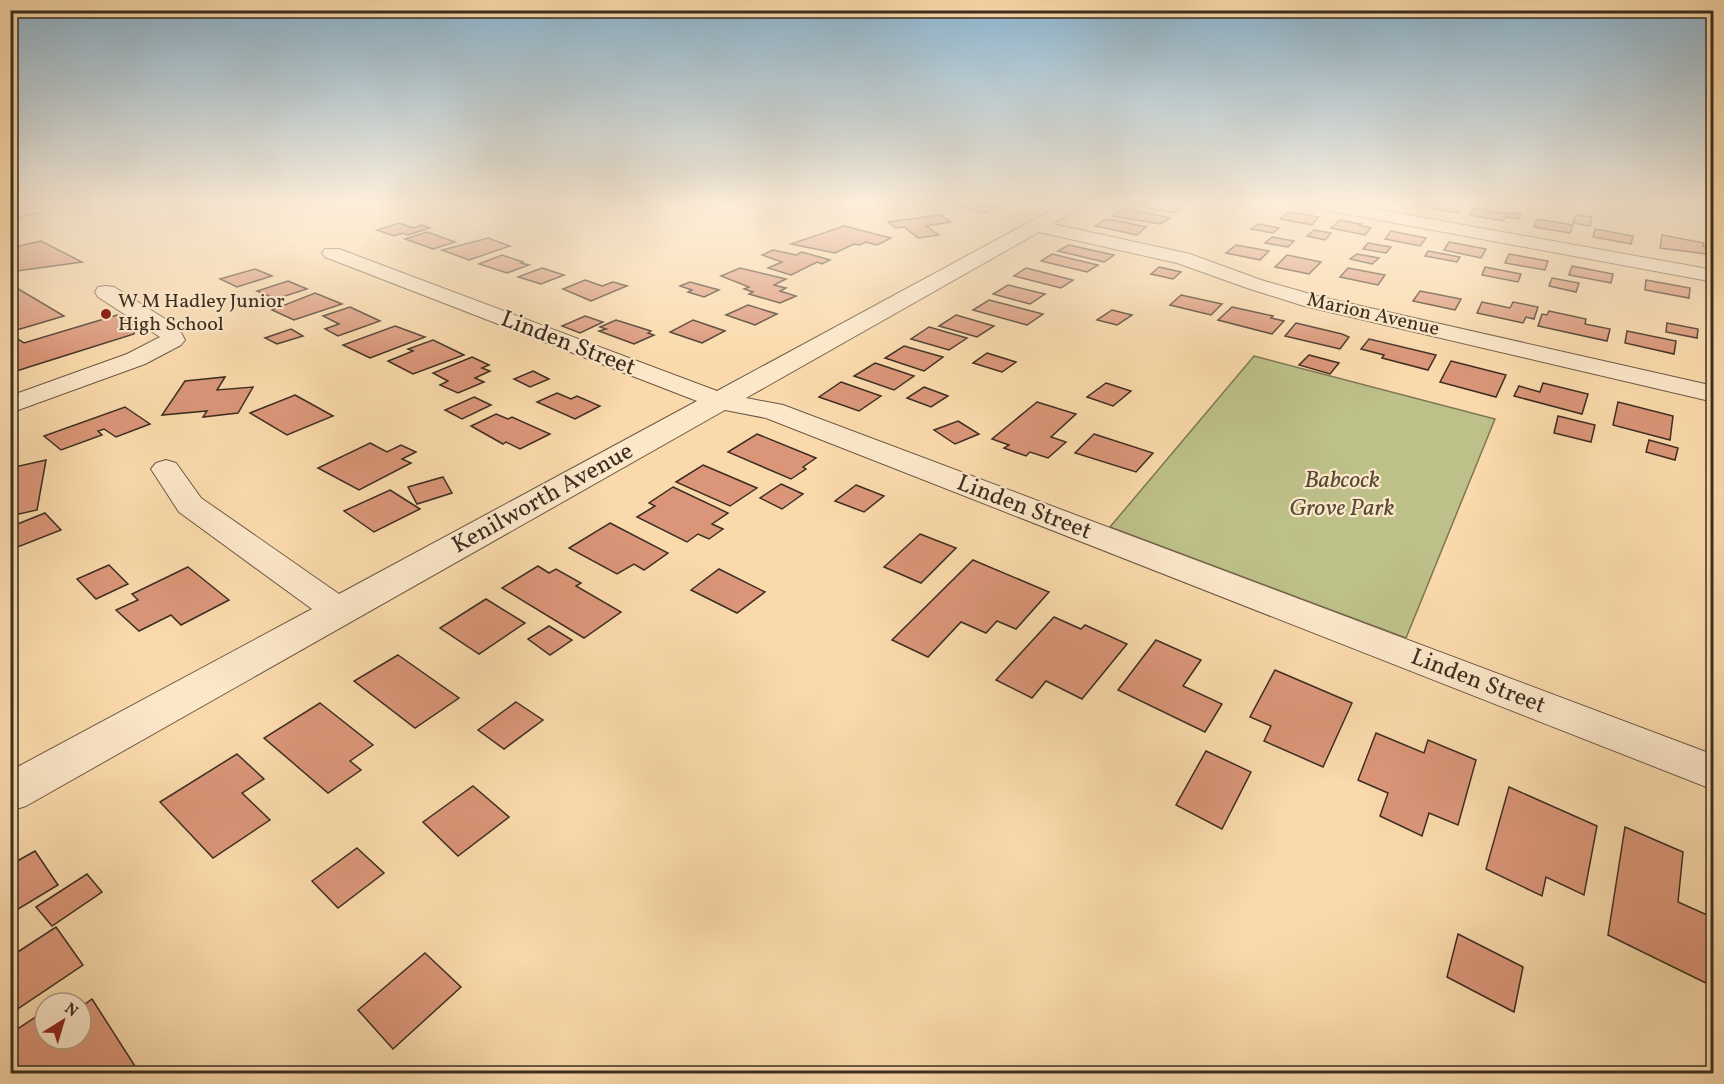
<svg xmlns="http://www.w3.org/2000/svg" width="1724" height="1084" font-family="Vollkorn,serif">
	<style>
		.green { fill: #bec089; stroke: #7d7755; stroke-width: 1.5 }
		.building { fill: #db9679; stroke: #3c2e21; stroke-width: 1.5 }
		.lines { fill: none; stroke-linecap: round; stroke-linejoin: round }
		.minor-casing { stroke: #6c5944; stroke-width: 2 }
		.minor { fill: #fce7c9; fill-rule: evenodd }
		.poi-dot { fill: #8f2418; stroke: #fce7c9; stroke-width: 2 }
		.labels { text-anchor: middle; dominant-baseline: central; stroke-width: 4.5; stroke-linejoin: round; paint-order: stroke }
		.far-poi-label { font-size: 20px; fill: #3c2e21; stroke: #fce7c9; text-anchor: start }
		.far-street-label { font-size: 20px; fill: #3c2e21; stroke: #fce7c9 }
		.street-label { font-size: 24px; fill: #3c2e21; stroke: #fce7c9 }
		.park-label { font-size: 24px; font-style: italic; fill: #564b36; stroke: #fce7c9 }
	</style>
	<rect width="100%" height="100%" fill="#fadaac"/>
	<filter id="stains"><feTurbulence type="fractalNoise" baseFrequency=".00333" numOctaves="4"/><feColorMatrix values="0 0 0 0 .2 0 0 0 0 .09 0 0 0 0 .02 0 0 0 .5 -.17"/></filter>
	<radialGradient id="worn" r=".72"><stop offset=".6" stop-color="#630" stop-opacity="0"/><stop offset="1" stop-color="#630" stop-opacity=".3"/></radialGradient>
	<polygon class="green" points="1254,356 1495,419 1406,638 1110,527"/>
	<g class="building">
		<polygon points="950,205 985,205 996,207 985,213"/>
		<polygon points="1132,205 1176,205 1184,206 1174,213"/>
		<polygon points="1412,205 1450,205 1462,207 1458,213"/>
		<polygon points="1124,208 1170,218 1160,224 1112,216"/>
		<polygon points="1474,208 1507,214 1508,212 1521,214 1518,219 1506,217 1503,221 1469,215"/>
		<polygon points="1288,212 1319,217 1312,225 1280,219"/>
		<polygon points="940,215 951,222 926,226 939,235 918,238 904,227 896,228 888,222"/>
		<polygon points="1576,215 1592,217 1590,226 1573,223"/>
		<polygon points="1537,219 1573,225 1570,233 1534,227"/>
		<polygon points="1104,220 1114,220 1146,227 1137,235 1095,226"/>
		<polygon points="1340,220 1361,224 1359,225 1371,228 1365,235 1331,228"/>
		<polygon points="399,223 413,228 422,225 430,228 408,235 403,233 394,236 377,230"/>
		<polygon points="1258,224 1279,228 1273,233 1251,229"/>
		<polygon points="844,226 891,238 877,245 866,242 859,245 854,244 835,253 791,244"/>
		<polygon points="1595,229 1633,236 1631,244 1593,237"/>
		<polygon points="1314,230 1331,233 1325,240 1307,236"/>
		<polygon points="1391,231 1426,238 1420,246 1385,239"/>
		<polygon points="427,232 455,242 433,249 405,239"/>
		<polygon points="1662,235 1704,243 1703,246 1714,248 1714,255 1660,248"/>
		<polygon points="1272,237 1294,241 1288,247 1265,243"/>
		<polygon points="488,238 510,246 469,260 442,250"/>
		<polygon points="41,241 82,262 10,272 10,248"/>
		<polygon points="1449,242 1486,249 1481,258 1444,250"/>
		<polygon points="1368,243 1391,247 1386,253 1363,249"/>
		<polygon points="1069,245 1114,255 1104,262 1058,251"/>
		<polygon points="1236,245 1269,251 1260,260 1226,253"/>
		<polygon points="773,250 796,255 802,252 830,260 822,264 817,262 791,275 768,268 782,262 762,255"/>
		<polygon points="1428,251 1460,257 1457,262 1425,256"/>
		<polygon points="1052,254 1098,265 1087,272 1041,261"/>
		<polygon points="1357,254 1379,258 1372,264 1350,259"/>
		<polygon points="1509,254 1548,261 1545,270 1505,263"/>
		<polygon points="502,255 523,262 521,263 529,265 507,273 479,264"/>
		<polygon points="1287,255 1321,262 1309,274 1275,267"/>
		<polygon points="1572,266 1613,274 1611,283 1569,275"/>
		<polygon points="1159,267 1181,272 1173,279 1151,274"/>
		<polygon points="1485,267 1521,274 1518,282 1482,275"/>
		<polygon points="542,268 564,275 541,284 518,277"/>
		<polygon points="740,268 786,279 774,285 786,288 780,291 796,296 780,303 749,294 753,292 744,289 749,287 721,276"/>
		<polygon points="1026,268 1073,280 1061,288 1014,276"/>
		<polygon points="1348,268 1385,275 1378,285 1340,277"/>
		<polygon points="255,269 272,276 237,287 220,279"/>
		<polygon points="1552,278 1579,283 1576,292 1549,286"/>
		<polygon points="585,280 602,286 613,282 627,286 591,301 563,289"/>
		<polygon points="1646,280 1690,288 1689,298 1645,290"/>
		<polygon points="288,281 307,289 276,299 257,291"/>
		<polygon points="690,282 719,290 704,297 688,292 692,290 680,286"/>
		<polygon points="10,284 64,316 10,332"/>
		<polygon points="1008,285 1045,294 1030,304 993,294"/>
		<polygon points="1420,291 1461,299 1455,310 1413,301"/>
		<polygon points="315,293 342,304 294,320 272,310"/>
		<polygon points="1181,295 1222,304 1211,315 1170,305"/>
		<polygon points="989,300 1043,314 1027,325 973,310"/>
		<polygon points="1482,302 1510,308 1513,302 1538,307 1534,319 1526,317 1523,323 1477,313"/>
		<polygon points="748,305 777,314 755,325 726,315"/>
		<polygon points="350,307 380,321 338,336 325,329 339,324 323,316"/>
		<polygon points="1232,307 1273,316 1271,318 1284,321 1272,334 1218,320"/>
		<polygon points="1112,310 1132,315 1117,325 1097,320"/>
		<polygon points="1549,311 1586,319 1585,324 1610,329 1607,341 1538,326 1542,314 1547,315"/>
		<polygon points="117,315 136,326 134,334 10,373 10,334 24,343"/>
		<polygon points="956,315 994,326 977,337 939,326"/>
		<polygon points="585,316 603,322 580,333 562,326"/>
		<polygon points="616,320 651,331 648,333 654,335 634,344 599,331 606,329 600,327"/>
		<polygon points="693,320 725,331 702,343 670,332"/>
		<polygon points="1296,323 1342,334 1349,337 1340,349 1285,336"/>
		<polygon points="1667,323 1698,329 1697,338 1666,332"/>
		<polygon points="395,326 425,337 370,358 343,345"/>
		<polygon points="929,327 967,338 949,350 911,339"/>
		<polygon points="291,329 303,336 277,344 265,338"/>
		<polygon points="1627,331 1676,341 1674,354 1625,343"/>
		<polygon points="1369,339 1436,355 1428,370 1382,358 1384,355 1361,349"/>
		<polygon points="433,340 464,355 413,374 388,361 413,351 408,349"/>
		<polygon points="904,346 943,357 924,371 885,358"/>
		<polygon points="987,353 1016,362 1002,372 973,363"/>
		<polygon points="1309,355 1339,363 1330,374 1299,365"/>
		<polygon points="472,357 489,365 482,368 490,371 475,378 484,382 458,393 440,385 448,381 433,373"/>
		<polygon points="1451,361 1506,375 1496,397 1440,382"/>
		<polygon points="875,363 914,376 894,390 854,376"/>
		<polygon points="533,371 549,379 530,387 514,379"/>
		<polygon points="225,377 217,390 253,387 238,413 203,417 207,411 162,415 185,381"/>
		<polygon points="841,382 881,396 859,411 819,397"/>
		<polygon points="1106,383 1131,391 1113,406 1087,397"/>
		<polygon points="1543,383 1588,394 1582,414 1514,396 1519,386 1540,392"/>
		<polygon points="924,387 948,396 931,407 907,398"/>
		<polygon points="557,393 571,399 577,396 600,406 575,419 537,402"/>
		<polygon points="295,395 333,416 287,435 250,413"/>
		<polygon points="474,397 491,405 462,419 445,410"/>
		<polygon points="1037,402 1076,414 1051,437 1066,442 1048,458 1030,452 1026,456 1004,448 1009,445 992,439"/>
		<polygon points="1618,402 1673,416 1670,440 1613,425"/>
		<polygon points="125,407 150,424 116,437 104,429 98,431 102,435 61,450 44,436"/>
		<polygon points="496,414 508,419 512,417 550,434 520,449 506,442 503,444 471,426"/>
		<polygon points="1558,416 1595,425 1591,442 1554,433"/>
		<polygon points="958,421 979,434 955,444 934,430"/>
		<polygon points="757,434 816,458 803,467 806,469 791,479 728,452"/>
		<polygon points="1094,434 1153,453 1136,472 1075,453"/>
		<polygon points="1649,440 1678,448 1675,460 1646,452"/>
		<polygon points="370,443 387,452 401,445 416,452 402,459 411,463 359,490 318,468"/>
		<polygon points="46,460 37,510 10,516 10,468"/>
		<polygon points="703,465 757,488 730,506 676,482"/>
		<polygon points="443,477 452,493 417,504 408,487"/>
		<polygon points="781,484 803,494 782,509 760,498"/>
		<polygon points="856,485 884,496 864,512 835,501"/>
		<polygon points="673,487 728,513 712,524 723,529 709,539 698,534 687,542 637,517 655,506 649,503"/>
		<polygon points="390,490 420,509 374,532 344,511"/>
		<polygon points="45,513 61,530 10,550 10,527"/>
		<polygon points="610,523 668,553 644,570 634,564 617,574 569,548"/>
		<polygon points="920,534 956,548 921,583 884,567"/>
		<polygon points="973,560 1049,592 1016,629 997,621 986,633 961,622 928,657 892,640"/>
		<polygon points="109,565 128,584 96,599 77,579"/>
		<polygon points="538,566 549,573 556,569 581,583 576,586 621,612 584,638 502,588"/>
		<polygon points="188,567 229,600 181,625 171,615 139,631 116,610 138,600 132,594"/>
		<polygon points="719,569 765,592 737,613 691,590"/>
		<polygon points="486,599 525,623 479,654 440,628"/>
		<polygon points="1054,617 1081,629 1085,625 1127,644 1082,699 1046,681 1032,698 996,680"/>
		<polygon points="549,626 572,640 550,655 528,639"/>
		<polygon points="1156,640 1201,660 1183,686 1222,704 1205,732 1118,690"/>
		<polygon points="398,655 459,698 415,728 354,681"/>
		<polygon points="1275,670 1352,703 1323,767 1264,741 1271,726 1250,717"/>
		<polygon points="516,702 543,720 504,749 478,730"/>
		<polygon points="320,703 373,745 350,761 361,770 328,793 264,738"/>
		<polygon points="1376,733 1424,753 1428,740 1476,760 1458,825 1429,813 1422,836 1380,816 1388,793 1358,780"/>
		<polygon points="1206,751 1251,772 1222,829 1176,805"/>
		<polygon points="237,754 264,779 242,793 270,820 213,858 160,802"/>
		<polygon points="473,786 509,817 458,856 423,822"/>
		<polygon points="1509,787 1597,826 1584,895 1546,877 1542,896 1486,869"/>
		<polygon points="1625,827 1683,852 1678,902 1714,918 1712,986 1608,935"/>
		<polygon points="357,848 384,873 338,908 312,881"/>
		<polygon points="35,851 58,885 10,914 10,865"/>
		<polygon points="87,874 102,892 52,926 36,907"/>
		<polygon points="56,927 83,965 10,1014 10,957"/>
		<polygon points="1458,934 1523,967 1514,1012 1447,977"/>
		<polygon points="425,953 461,987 393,1049 358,1010"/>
		<polygon points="92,999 140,1074 10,1074 10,1034 43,1012 45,1017 45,1039 81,1039 81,1007"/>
	</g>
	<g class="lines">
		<g class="minor-casing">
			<g id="minor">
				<polygon points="25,205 54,205 51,209 10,219 10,209"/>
				<polygon points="1061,205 1083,205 1053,224 1190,254 1261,280 1317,296 1714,386 1714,402 1304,306 1247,288 1177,263 1039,232 746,398 783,405 1714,755 1714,790 766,418 725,410 26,806 10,811 10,771 312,609 179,512 151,469 156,463 166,460 176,463 201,498 339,594 697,401 325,257 322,253 325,249 339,249 717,391"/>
				<polygon points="1316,205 1353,205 1714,270 1714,282 1325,210 1319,209"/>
				<polygon points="106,286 114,287 178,327 185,340 181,345 145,364 10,413 10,396 127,354 160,337 98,297 95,292 98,287"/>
			</g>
		</g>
		<use href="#minor" class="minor"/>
	</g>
	<linearGradient id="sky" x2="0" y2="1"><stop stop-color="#8bb6d2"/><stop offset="0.57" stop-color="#fdeeda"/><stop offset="1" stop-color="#fdeeda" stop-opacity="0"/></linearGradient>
	<rect width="1724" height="357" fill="url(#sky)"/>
	<circle class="poi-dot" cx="106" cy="314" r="6"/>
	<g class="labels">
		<g class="far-poi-label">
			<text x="118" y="302">W M Hadley Junior<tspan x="118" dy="23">High School</tspan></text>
		</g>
		<g class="far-street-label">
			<text transform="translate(1373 315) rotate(13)">Marion Avenue</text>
		</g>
		<g class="street-label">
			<text transform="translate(568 344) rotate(21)">Linden Street</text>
			<text transform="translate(543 499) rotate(-29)">Kenilworth Avenue</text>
			<text transform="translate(1024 508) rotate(21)">Linden Street</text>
			<text transform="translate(1478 682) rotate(21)">Linden Street</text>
		</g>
		<g class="park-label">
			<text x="1342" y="481">Babcock<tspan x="1342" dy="28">Grove Park</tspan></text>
		</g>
	</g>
	<rect width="1724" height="1084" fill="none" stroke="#fadaac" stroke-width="36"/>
	<rect x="12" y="12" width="1700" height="1060" fill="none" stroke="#3c2e21" stroke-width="3"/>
	<rect x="18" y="18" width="1688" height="1048" fill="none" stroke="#3c2e21" stroke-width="1.5"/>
	<g transform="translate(63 1021) rotate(37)"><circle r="28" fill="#fce7c9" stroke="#af9d86" stroke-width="1.5"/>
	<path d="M0-4.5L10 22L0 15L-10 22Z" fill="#8f2418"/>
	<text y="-9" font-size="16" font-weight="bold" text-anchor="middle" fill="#3c2e21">N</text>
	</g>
	<rect width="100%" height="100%" filter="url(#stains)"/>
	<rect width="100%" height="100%" fill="url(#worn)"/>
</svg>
